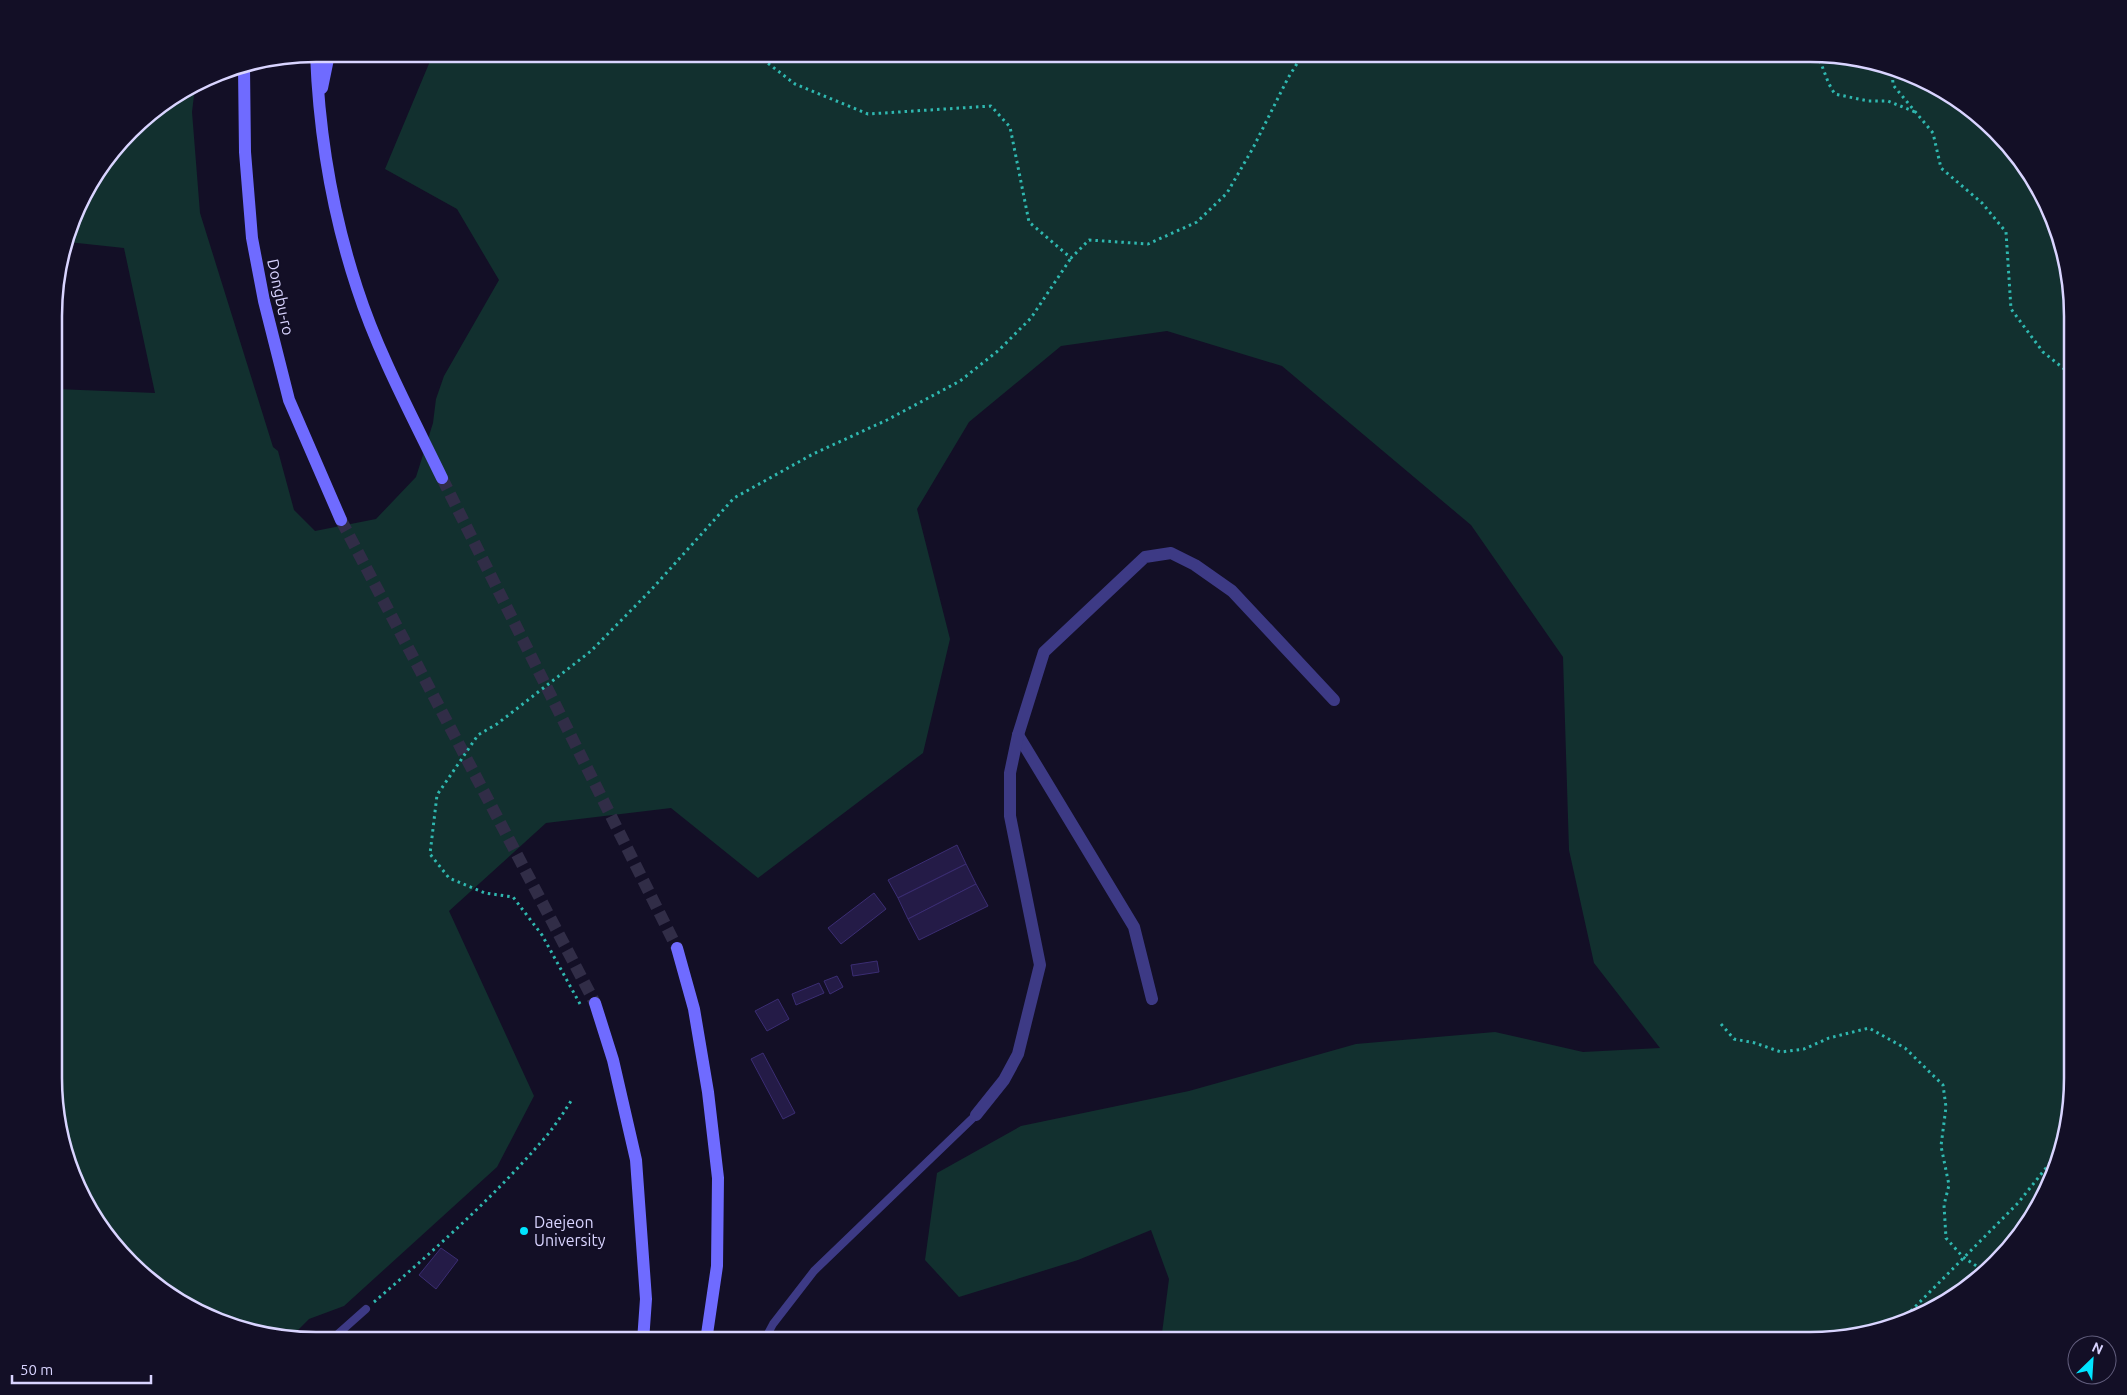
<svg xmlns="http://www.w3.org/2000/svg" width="2127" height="1395" font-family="Ubuntu,sans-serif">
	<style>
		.green { fill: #12302f }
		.building { fill: #241b47; stroke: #3b2d73 }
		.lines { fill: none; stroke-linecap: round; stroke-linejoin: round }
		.secondary-tunnel { stroke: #312d47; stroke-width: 12; stroke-dasharray: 12 6; stroke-linecap: butt }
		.path { stroke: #2fb8b0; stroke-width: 3; stroke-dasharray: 2.5 4; stroke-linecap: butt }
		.lane { stroke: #3d3a85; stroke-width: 8 }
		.street { stroke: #3d3a85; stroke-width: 12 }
		.secondary { stroke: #6f6bff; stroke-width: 12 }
		.poi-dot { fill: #00e5ff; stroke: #130f26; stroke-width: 2 }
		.labels { text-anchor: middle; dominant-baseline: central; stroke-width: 4; stroke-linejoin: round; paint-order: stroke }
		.street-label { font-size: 16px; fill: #d9d4ff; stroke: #130f26 }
		.poi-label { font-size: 16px; fill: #d9d4ff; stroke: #130f26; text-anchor: start }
		.rim { fill: none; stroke: #d9d4ff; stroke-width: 2.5 }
	</style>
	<rect width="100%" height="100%" fill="#130f26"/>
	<polygon class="green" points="433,54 1811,54 1895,68 1957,98 2008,143 2038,185 2064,248 2073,300 2073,1095 2059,1163 2029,1225 1984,1276 1942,1306 1879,1332 1827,1341 1161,1341 1169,1279 1151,1230 1078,1260 959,1297 925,1260 937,1173 1021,1126 1189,1091 1356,1044 1495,1032 1583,1052 1660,1048 1594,963 1569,850 1563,657 1471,525 1282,366 1167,331 1061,346 969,422 917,509 950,639 923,753 758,878 671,808 546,823 449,911 534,1096 497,1167 344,1306 309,1319 291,1337 232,1327 170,1297 119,1252 89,1210 56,1113 56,389 155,393 124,248 68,242 81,200 143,119 195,87 192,112 200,213 273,447 278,451 294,510 315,531 376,519 416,477 433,423 436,399 444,376 499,280 457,209 385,169"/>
	<g class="building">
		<polygon points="957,845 966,864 898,898 888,880"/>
		<polygon points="966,864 976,884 908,919 898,898"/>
		<polygon points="976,884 988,906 919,940 908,919"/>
		<polygon points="874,893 886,909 841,944 828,928"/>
		<polygon points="877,961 879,972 853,976 851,965"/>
		<polygon points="837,976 843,987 830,994 824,981"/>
		<polygon points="819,983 824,993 796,1005 792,994"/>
		<polygon points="778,999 789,1019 767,1031 755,1011"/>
		<polygon points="763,1053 795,1113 783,1119 751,1059"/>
		<polygon points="441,1248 458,1260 436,1289 419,1275"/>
	</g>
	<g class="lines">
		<g class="secondary-tunnel">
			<polyline points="442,478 677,948"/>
			<polyline points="341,520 595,1003"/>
		</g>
		<g class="path">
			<polyline points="760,54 761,58 795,84 868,114 991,106 1010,127 1029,222 1071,258 1089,240 1148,244 1197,222 1227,193 1253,148 1288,78 1303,54"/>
			<path d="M1816,55C1825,68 1825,80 1835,94L1868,101H1888L1915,112"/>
			<polyline points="1892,67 1893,85 1933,133 1941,168 1982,203 2006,232 2011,309 2043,352 2073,376"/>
			<polyline points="580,1004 542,935 513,897 485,893 449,878 430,854 437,795 478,735 497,724 591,651 651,590 734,498 813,454 887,420 960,381 999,350 1031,318 1071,258"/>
			<polyline points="1721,1024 1734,1039 1755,1043 1781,1052 1804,1049 1829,1038 1869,1028 1905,1048 1943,1085 1946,1107 1941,1146 1949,1185 1944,1205 1946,1238 1963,1257 1987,1273"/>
			<path d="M374,1302C432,1252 491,1200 542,1141C553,1129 562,1115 571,1101"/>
			<polyline points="1897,1325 2018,1203 2050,1163 2061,1156"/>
		</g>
		<g class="lane">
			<polyline points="330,1341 366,1309"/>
			<polyline points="764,1341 773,1324 814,1271 976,1115"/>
		</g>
		<g class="street">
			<polyline points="1018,735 1134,927 1152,999"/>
			<polyline points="976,1115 1004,1080 1018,1054 1040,965 1010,816 1010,773 1018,735 1044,652 1145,557 1171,553 1195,565 1232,591 1334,700"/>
		</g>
		<g class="secondary">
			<path d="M316,54C319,133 332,212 357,288C378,353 412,416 442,478"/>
			<polyline points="244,68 245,152 252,238 264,301 289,400 341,520"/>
			<polyline points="322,88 329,54"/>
			<polyline points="677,948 694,1009 708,1092 718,1178 717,1266 706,1341"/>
			<polyline points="595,1003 613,1060 636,1160 646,1299 643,1341"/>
		</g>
	</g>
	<circle class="poi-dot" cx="524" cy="1231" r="5"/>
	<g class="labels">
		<g class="street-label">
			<text transform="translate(281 297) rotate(78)">Dongbu-ro</text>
		</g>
		<g class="poi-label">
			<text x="534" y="1222">Daejeon<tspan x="534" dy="18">University</tspan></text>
		</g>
	</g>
	<path d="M0 0H2127V1395H0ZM316 62H1810A254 254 0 0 1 2064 316V1078A254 254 0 0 1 1810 1332H316A254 254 0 0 1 62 1078V316A254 254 0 0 1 316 62Z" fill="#130f26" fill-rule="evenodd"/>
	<path class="rim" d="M316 62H1810A254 254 0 0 1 2064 316V1078A254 254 0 0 1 1810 1332H316A254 254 0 0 1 62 1078V316A254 254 0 0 1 316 62Z"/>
	<g transform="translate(2092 1360) rotate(25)"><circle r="24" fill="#130f26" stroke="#625e7d"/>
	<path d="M0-4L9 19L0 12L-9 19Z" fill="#00e5ff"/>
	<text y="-8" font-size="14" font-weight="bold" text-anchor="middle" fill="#d9d4ff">N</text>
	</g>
	<path d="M12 1375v8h139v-8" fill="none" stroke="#d9d4ff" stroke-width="2.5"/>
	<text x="20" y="1375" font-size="15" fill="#d9d4ff" stroke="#130f26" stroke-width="4" paint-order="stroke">50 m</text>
</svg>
